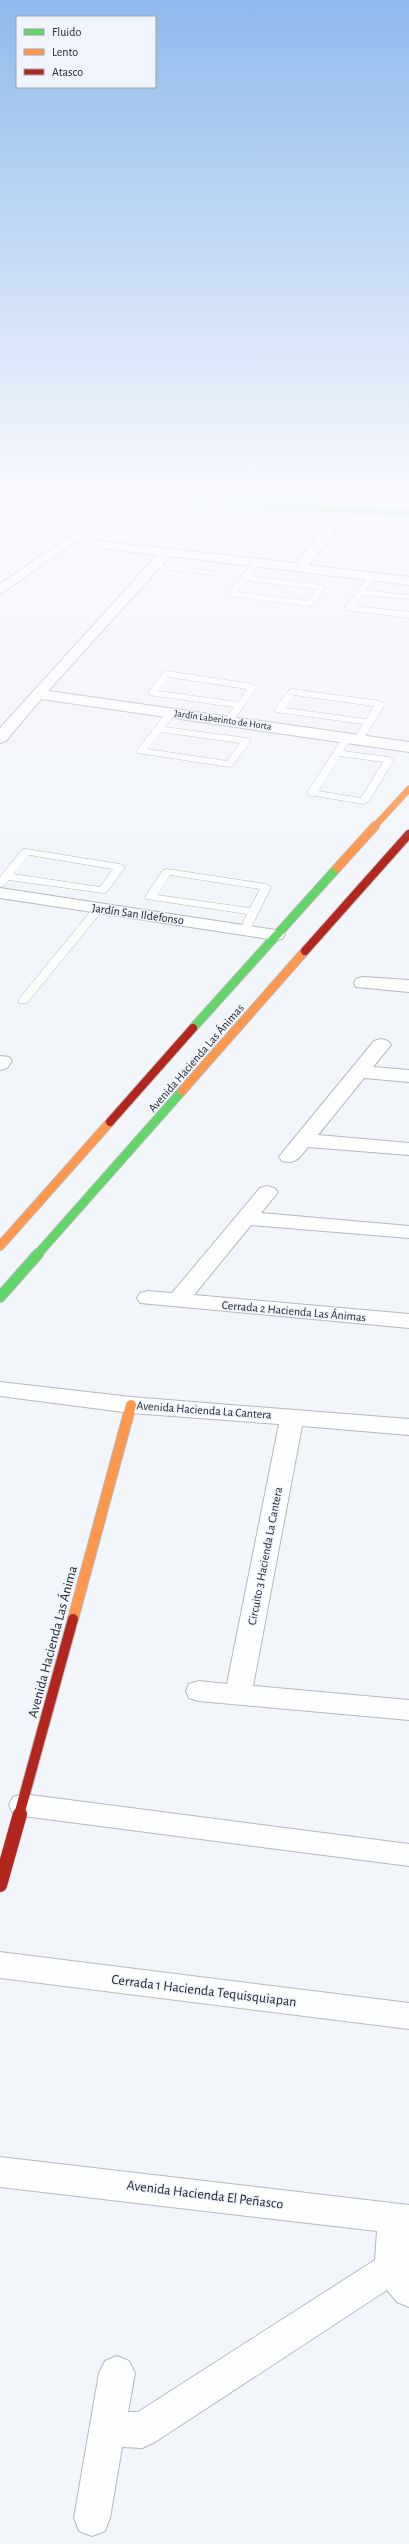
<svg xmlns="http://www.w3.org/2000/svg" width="409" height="2544" font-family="'Alegreya Sans',sans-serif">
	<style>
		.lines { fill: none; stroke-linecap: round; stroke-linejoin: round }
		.lane-casing { stroke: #b6b8be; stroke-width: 1 }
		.street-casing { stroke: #b6b8be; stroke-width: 2 }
		.fast-far2-casing { stroke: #b6b8be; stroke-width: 7 }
		.fast-far1-casing { stroke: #b6b8be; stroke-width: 10 }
		.fast-casing { stroke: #b6b8be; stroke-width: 12 }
		.slow-far2-casing { stroke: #b6b8be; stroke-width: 7 }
		.slow-far1-casing { stroke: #b6b8be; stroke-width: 10 }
		.slow-casing { stroke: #b6b8be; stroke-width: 12 }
		.jam-far2-casing { stroke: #b6b8be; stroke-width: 10 }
		.jam-far1-casing { stroke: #b6b8be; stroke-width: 12 }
		.jam-casing { stroke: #b6b8be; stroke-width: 15 }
		.lane { fill: #fdfefe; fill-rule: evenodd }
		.street { fill: #fdfefe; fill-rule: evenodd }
		.fast-far2 { stroke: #63d668; stroke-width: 6 }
		.fast-far1 { stroke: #63d668; stroke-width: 8 }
		.fast { stroke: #63d668; stroke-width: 10 }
		.slow-far2 { stroke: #ff974d; stroke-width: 6 }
		.slow-far1 { stroke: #ff974d; stroke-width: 8 }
		.slow { stroke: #ff974d; stroke-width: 10 }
		.jam-far2 { stroke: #b3261e; stroke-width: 8 }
		.jam-far1 { stroke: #b3261e; stroke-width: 10 }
		.jam { stroke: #b3261e; stroke-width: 14 }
		.labels { text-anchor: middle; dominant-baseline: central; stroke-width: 3; stroke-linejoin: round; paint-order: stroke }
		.far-street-label { font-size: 10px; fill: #24272d; stroke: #eff4fd }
		.street-label { font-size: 12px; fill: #24272d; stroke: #eff4fd }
		.near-street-label { font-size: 14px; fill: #24272d; stroke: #eff4fd }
	</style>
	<rect width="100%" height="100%" fill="#f2f5fa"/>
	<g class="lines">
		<g class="lane-casing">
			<g id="lane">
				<path d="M254,561L261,563L251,576L322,585L326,587L312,606H309L229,596V592ZM247,581L316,589L307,601L238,592Z"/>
				<polygon points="151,564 213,571 217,573 213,575 154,568 151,568"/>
				<polygon points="369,575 376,577 366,590 409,595 409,599 363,595 355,606 409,612 409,618 346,610 345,608"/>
				<path d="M167,671L253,684L257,687L232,723L229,724L224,721L234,707L149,695V691L164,672ZM169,677L247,689L238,702L158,691Z"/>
				<path d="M292,689L380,701L385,704L363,740L358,743L353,740L363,724L276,712L274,710L289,690ZM294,695L374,706L366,719L285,708Z"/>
				<path d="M171,710L176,713L165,727L246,738L251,741L232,766L229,767L138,753L136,751L168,711ZM161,732L240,743L227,761L147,749Z"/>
				<path d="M347,735L352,738L343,751L389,757L394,760L369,801L364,804L309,795L307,793L342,738ZM340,756L383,762L361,798L318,791Z"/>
				<path d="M26,849L120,864L125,867L107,892L103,893L9,880L4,886L0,887V877L22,850ZM29,855L113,869L100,887L13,874Z"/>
				<path d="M167,869L266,884L271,887L250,930L245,933L240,930L247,914L146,899L145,897L163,870ZM170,875L260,889L250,908L157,895Z"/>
				<polygon points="99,905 104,908 103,910 27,1003 19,1003 19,999 95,906"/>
			</g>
		</g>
		<g class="street-casing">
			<g id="street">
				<polygon points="124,499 138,499 0,594 0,584"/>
				<polygon points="345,506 351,510 309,565 409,577 409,585 170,556 48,691 409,742 409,752 41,699 6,741 0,743 0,728 157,555 102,548 95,544 97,541 296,563 340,507"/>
				<polygon points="0,888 276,930 282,931 285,935 282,939 276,940 0,898"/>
				<polygon points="363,977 409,980 409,992 356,987 354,983 356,979"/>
				<path d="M381,1039L388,1041L391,1045L373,1067L409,1070V1082L364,1078L318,1135L409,1143V1155L308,1147C300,1157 296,1165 282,1161L279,1157L282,1153L374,1041Z"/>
				<polygon points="0,1056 9,1057 12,1061 7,1068 0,1070"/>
				<polygon points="267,1186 274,1188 278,1192 261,1213 409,1226 409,1238 251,1225 194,1295 409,1314 409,1328 140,1303 137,1298 140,1293 148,1291 172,1293 260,1188"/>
				<polygon points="0,1382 131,1397 409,1419 409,1435 302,1426 253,1686 409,1700 409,1720 199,1701 189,1698 186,1691 189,1684 199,1681 227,1684 279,1424 131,1413 0,1396"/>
				<polygon points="23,1794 409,1844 409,1866 23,1816 13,1813 9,1805 13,1797"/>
				<polygon points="0,1952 409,2003 409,2029 0,1978"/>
				<polygon points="0,2157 409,2205 409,2307 397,2302 387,2290 155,2442 142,2448 122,2447 110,2518 105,2531 92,2536 79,2531 74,2518 99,2373 105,2361 117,2356 129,2361 135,2373 128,2412 138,2412 375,2260 377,2231 0,2187"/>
			</g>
		</g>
		<g class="fast-far2-casing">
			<polyline id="fast-far2" points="127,499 409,513"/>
		</g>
		<g class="fast-far1-casing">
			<g id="fast-far1">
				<polyline points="193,1028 337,868"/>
				<polyline points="37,1255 182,1091"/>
			</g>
		</g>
		<g class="fast-casing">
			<polyline id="fast" points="0,1297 38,1254"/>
		</g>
		<g class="slow-far2-casing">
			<polyline id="slow-far2" points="374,827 409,789"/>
		</g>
		<g class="slow-far1-casing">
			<g id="slow-far1">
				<polyline points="337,868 375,826"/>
				<polyline points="182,1091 305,951"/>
				<polyline points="0,1246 110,1122"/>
			</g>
		</g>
		<g class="slow-casing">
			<polyline id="slow" points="73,1619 131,1405"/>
		</g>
		<g class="jam-far2-casing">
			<g id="jam-far2">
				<polyline points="305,951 409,834"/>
				<polyline points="110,1122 193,1028"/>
			</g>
		</g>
		<g class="jam-far1-casing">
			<polyline id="jam-far1" points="19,1815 73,1619"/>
		</g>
		<g class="jam-casing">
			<polyline id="jam" points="0,1885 20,1814"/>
		</g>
		<use href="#lane" class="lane"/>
		<use href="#street" class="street"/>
		<use href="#fast-far2" class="fast-far2"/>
		<use href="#fast-far1" class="fast-far1"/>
		<use href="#fast" class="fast"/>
		<use href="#slow-far2" class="slow-far2"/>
		<use href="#slow-far1" class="slow-far1"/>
		<use href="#slow" class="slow"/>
		<use href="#jam-far2" class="jam-far2"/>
		<use href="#jam-far1" class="jam-far1"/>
		<use href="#jam" class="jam"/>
	</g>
	<linearGradient id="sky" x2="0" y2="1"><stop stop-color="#8fbaec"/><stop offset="0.58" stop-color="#f9fafd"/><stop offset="1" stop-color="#f9fafd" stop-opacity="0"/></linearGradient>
	<rect width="409" height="855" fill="url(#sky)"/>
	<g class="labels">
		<g class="far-street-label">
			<text transform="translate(223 720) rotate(8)">Jardín Laberinto de Horta</text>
		</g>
		<g class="street-label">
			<text transform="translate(138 914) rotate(8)">Jardín San Ildefonso</text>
			<text transform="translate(196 1058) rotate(-49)">Avenida Hacienda Las Ánimas</text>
			<text transform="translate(294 1311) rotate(5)">Cerrada 2 Hacienda Las Ánimas</text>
			<text transform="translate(204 1410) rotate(4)">Avenida Hacienda La Cantera</text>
			<text transform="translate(265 1556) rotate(-79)">Circuito 3 Hacienda La Cantera</text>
		</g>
		<g class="near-street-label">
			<text transform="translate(53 1642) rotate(-75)">Avenida Hacienda Las Ánima</text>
			<text transform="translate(204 1991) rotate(7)">Cerrada 1 Hacienda Tequisquiapan</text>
			<text transform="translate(205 2195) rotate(7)">Avenida Hacienda El Peñasco</text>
		</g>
	</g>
	<rect x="16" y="16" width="140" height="72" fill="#eff4fd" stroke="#9ea2aa"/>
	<rect x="24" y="29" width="20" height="6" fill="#63d668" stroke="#9ea2aa"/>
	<text x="52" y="36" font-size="12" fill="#24272d">Fluido</text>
	<rect x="24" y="49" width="20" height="6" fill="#ff974d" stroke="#9ea2aa"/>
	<text x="52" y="56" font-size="12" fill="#24272d">Lento</text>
	<rect x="24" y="69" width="20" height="6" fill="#b3261e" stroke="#9ea2aa"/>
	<text x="52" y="76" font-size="12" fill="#24272d">Atasco</text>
</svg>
